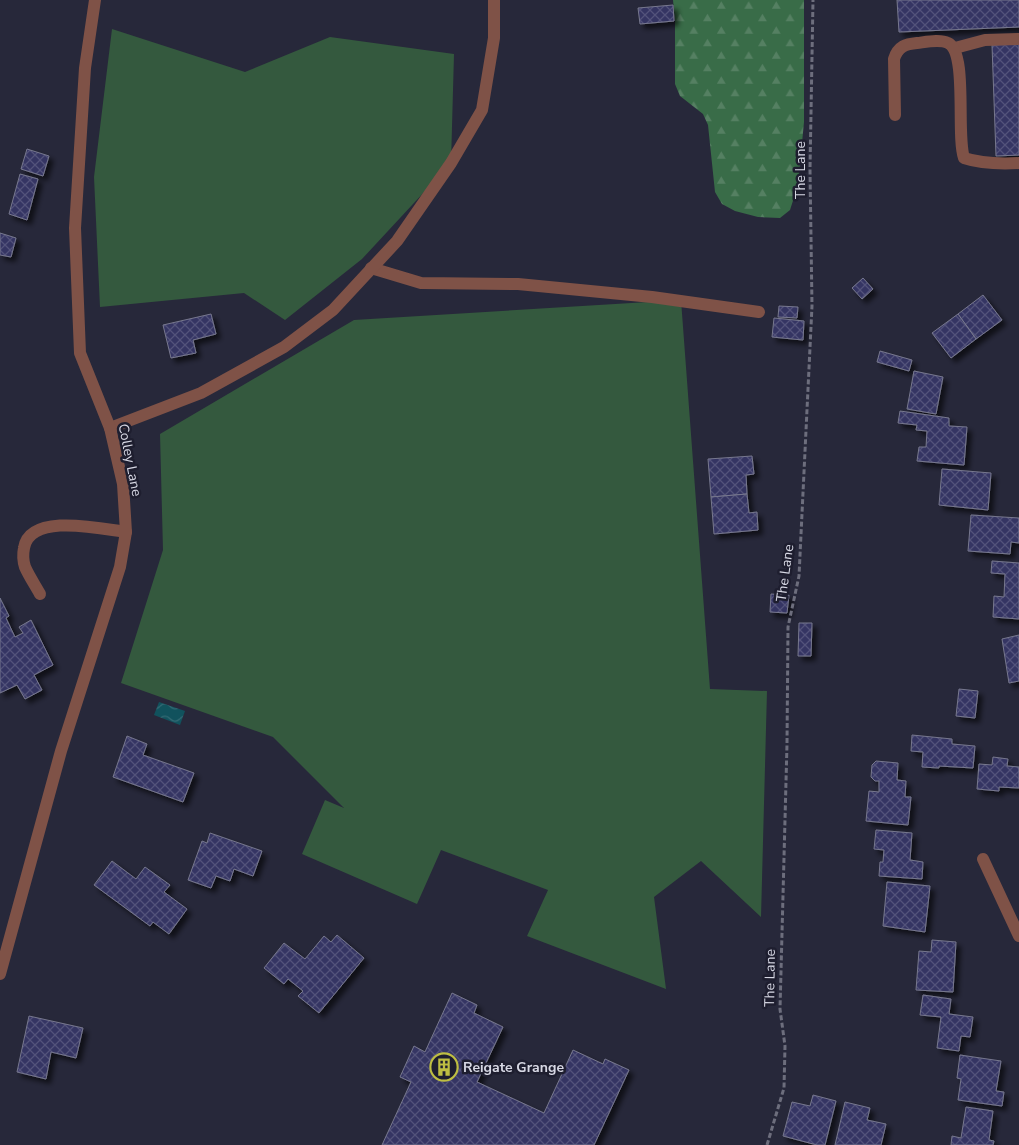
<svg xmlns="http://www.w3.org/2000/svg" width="1019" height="1145" font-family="'Nunito Sans',sans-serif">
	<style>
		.green { fill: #34593e }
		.forest { fill: url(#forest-firs) }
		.water { fill: url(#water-waves) }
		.building { fill: url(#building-cross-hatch); stroke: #77788e; filter: url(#shadow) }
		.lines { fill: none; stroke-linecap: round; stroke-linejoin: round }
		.path { stroke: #6d6e7d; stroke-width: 3; stroke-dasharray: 5 2.5; stroke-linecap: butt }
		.minor { stroke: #7f5247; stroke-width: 12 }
		.labels { text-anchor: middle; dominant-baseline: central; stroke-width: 5; stroke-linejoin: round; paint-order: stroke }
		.street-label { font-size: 14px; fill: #d7d8e4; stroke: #1e1e2f }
		.poi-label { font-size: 14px; font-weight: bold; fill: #d7d8e4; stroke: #1e1e2f; text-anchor: start }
	</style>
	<defs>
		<pattern id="forest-firs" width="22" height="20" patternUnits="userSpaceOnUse" patternTransform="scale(1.25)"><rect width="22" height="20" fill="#396c48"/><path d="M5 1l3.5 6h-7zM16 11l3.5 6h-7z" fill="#558062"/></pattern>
		<pattern id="water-waves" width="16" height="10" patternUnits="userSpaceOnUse" patternTransform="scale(1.25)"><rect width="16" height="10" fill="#11525d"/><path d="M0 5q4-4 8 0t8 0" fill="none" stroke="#336a74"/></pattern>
		<pattern id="building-cross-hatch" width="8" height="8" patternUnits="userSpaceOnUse" patternTransform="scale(1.25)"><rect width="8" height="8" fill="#363564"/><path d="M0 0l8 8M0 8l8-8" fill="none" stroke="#52527a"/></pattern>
		<filter id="shadow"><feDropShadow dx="4.5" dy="4.5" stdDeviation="2.5" flood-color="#0009"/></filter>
	</defs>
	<rect width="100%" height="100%" fill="#27283a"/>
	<g class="green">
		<polygon points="112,29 245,72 330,37 454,54 451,163 362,259 285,320 244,293 100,307 94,177"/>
		<polygon points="681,300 710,689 767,691 761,917 701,861 654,897 666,989 527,936 548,890 441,850 417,904 302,854 325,800 344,808 273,737 121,683 163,550 160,434 354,320"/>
	</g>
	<polygon class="forest" points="673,0 804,0 804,122 798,185 790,210 780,218 758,217 735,211 722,204 715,192 708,125 703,114 680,96 675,84 675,21"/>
	<polygon class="water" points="159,702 185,711 180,725 154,715"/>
	<g class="building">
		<polygon points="897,0 1019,0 1019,27 899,32"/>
		<polygon points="673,5 674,21 640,24 638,8"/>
		<polygon points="1019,44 1019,155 996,156 992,45"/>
		<polygon points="27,149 49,156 43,176 21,169"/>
		<polygon points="20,174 38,179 27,220 9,214"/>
		<polygon points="0,233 16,238 11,257 0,255"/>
		<polygon points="863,278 873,289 862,299 852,288"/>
		<polygon points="983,295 1002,320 976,339 958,314"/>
		<polygon points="779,306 798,307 797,318 778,317"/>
		<polygon points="211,314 216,334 193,340 196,353 171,358 163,325"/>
		<polygon points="958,314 976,339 951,358 932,333"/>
		<polygon points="774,318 804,321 803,340 772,337"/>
		<polygon points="880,351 912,360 909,371 877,362"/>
		<polygon points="914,371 943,377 936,414 907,409"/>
		<polygon points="900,411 949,418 949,426 967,427 964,465 917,461 919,447 926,447 927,431 916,430 917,425 898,423"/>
		<polygon points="752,456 754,474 746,475 747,494 711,497 708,459"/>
		<polygon points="942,469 991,473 988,510 939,505"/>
		<polygon points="747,494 749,513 757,512 758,530 714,534 711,497"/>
		<polygon points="971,515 1019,518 1019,543 1011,542 1010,554 968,551"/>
		<polygon points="992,561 1019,563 1019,619 993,617 994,596 1004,597 1005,574 991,573"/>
		<polygon points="771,594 789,595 787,613 770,612"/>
		<polygon points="0,598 9,616 6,618 15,637 23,633 19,627 31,620 53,665 34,675 42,690 25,699 17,685 0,693"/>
		<polygon points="799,623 812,623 811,656 798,656"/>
		<polygon points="1019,635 1019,681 1009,683 1002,639"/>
		<polygon points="959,689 978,691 975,718 956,716"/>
		<polygon points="912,735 952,739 952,744 975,746 973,768 939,766 939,768 922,767 923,752 911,751"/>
		<polygon points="127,736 147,744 143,755 194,773 183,802 113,777"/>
		<polygon points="993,757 1008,759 1007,766 1019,767 1019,788 999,787 999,791 977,789 979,764 992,765"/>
		<polygon points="876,761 898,763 897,780 906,781 905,797 911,797 908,825 866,821 869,791 879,792 879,781 875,781 871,777 872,765"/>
		<polygon points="876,830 912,833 910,860 923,862 922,879 879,876 880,862 883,862 884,850 874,849"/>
		<polygon points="210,833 262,851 253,876 234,869 230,881 216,876 211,888 188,880 202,841 207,843"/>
		<polygon points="112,861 136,879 145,867 170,885 164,892 187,909 169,934 153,922 150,926 94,885"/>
		<polygon points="887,882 930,886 925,932 883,926"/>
		<polygon points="337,935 364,958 319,1013 298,996 303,991 288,979 284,984 264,968 284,943 305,959 324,936 331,942"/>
		<polygon points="932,940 956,942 953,992 916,990 919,951 931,952"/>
		<polygon points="452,993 477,1005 474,1013 503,1027 477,1082 544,1113 573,1050 603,1064 605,1059 629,1070 594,1145 382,1145 411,1082 400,1077 414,1046 425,1052"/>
		<polygon points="923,995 951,999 949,1014 973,1017 970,1037 961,1036 959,1051 937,1048 941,1017 920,1015"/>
		<polygon points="29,1016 83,1028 76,1058 51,1052 46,1079 17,1072"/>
		<polygon points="960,1055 1001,1061 996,1091 1004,1092 1002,1106 958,1100 961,1079 957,1078"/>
		<polygon points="813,1095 836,1101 825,1145 817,1145 783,1136 792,1102 810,1106"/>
		<polygon points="845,1102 870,1108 867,1120 886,1124 881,1145 835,1145"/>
		<polygon points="966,1107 993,1111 989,1140 994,1141 993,1145 951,1145 952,1136 961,1138"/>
	</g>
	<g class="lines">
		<polyline class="path" points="767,1145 784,1088 785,1046 780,1009 787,744 788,627 799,576 812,306 810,169 813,0"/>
		<g class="minor">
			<polyline points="955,48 985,40 1019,39"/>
			<path d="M895,115L894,59C898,46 906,44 917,43C926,42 940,39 948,43C968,52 956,135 964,158C982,164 1000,164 1019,163"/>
			<polyline points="371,268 421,283 518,284 652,297 759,312"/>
			<polyline points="110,428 201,393 284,347 333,310 397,241 451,163 482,110 494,38 494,0"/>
			<path d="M40,594C35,585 29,576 25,567C23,561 23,553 24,548C30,512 102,529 126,532"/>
			<polyline points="983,859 1019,936"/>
			<polyline points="0,974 61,751 120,567 126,532 123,484 110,428 80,353 75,228 85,68 95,0"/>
		</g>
	</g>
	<defs>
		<g id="building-ring" transform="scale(1.4375)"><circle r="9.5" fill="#1e1e2f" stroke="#bebe42" stroke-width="1.5"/><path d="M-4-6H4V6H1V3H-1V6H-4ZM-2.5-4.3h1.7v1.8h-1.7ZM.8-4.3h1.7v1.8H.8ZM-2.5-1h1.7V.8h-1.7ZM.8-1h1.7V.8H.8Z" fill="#bebe42"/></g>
	</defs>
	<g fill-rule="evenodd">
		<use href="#building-ring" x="444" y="1067"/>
	</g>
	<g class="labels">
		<g class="street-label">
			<text transform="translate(800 170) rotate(-90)">The Lane</text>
			<text transform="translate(130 460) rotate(79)">Colley Lane</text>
			<text transform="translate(785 573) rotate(-82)">The Lane</text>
			<text transform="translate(770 978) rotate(-89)">The Lane</text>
		</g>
		<g class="poi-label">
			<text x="463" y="1067">Reigate Grange</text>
		</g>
	</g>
</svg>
